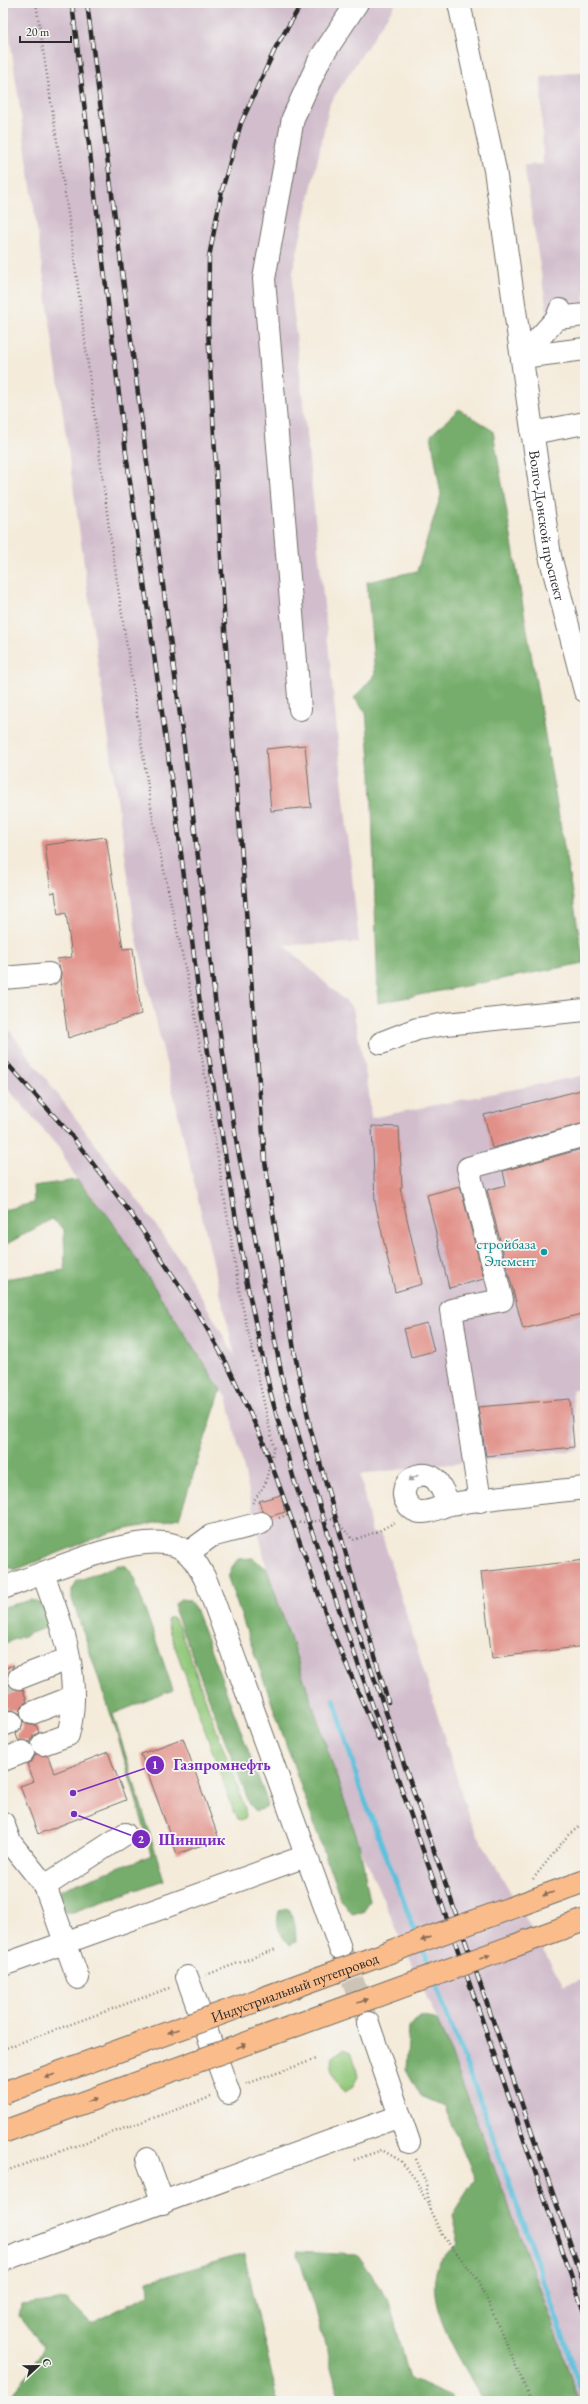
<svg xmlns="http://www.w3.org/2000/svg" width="588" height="2404" font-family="'EB Garamond',serif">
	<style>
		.industrial { fill: #d1bdcc }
		.green { fill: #93c97c; stroke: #5f7a54 }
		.forest { fill: #76ad6c; stroke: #506c4c }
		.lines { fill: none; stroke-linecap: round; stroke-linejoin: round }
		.stream { stroke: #5dc0db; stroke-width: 5 }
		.building { fill: #e19088 }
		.minor-tunnel { stroke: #ccc5b7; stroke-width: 22; stroke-dasharray: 22 11; stroke-linecap: butt }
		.minor-casing { stroke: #716e68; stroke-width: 24 }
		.path { stroke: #716e68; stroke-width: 2.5; stroke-dasharray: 1 3; stroke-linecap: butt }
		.minor { stroke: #fff; stroke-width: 22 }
		.rail-casing { stroke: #2b2b2b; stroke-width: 4.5 }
		.rail { stroke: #f6f6f2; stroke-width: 3; stroke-dasharray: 9; stroke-linecap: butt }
		.major-bridge-casing { stroke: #716e68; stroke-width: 24; stroke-linecap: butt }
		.major-bridge { stroke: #fabc8b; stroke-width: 22 }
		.oneway { fill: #a0a0a0 }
		.oneway2 { fill: #886c56 }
		.culture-dot { fill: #0f9aa8; stroke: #f6f6f2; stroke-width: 1.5 }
		.labels { text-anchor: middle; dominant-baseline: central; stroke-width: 3.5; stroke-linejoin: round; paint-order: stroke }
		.street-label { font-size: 15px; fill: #2b2b2b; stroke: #f6f6f2 }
		.culture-label { font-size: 15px; fill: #0d838f; stroke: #f6f6f2; text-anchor: end }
		.leader { fill: none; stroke: #7b2cbf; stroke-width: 1.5 }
		.callout-dot { fill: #7b2cbf; stroke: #f6f6f2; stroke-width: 1.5 }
		.mark-label { font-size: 12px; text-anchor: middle; font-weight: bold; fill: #fff }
		.callout-label { font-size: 16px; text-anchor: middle; font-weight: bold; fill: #7b2cbf; stroke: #f6f6f2; stroke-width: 3.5; stroke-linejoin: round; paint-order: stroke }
	</style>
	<rect width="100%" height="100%" fill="#f6f6f2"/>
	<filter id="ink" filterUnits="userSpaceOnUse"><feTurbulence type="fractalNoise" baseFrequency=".025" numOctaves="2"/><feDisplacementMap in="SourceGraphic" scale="8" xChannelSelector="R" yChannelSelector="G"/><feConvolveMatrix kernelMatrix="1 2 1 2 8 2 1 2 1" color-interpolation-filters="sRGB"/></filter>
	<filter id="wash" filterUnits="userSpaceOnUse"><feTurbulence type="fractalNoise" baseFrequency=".012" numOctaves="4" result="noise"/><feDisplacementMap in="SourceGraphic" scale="16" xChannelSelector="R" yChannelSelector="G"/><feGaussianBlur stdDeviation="0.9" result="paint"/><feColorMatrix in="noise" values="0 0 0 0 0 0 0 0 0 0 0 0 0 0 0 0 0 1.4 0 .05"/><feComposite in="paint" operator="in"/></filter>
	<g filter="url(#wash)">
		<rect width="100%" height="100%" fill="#f4ebda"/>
		<g class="industrial">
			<polygon points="5,3 396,3 330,103 293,272 292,296 359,943 284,945 353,1008 369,1092 371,1118 585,1075 585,1386 572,1390 578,1450 360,1474 372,1533 382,1535 470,1821 564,1986 585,1979 585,2401 580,2401 548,2310 447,2043 360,1847 267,1569 227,1397 221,1390 109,1217 77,1180 59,1148 3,1083 3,1022 142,1206 183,1265 235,1356 137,940"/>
			<polygon points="585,71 585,307 547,311 524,165 543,164 541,77"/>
		</g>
		<g class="green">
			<polygon points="169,1618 174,1618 179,1627 245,1808 246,1817 242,1820 238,1819 233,1809 169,1630 167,1621"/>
			<path d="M344,2049L352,2053L358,2075L353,2087L345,2092C335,2086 330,2067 333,2056Z"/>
		</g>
		<g class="forest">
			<polygon points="459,409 493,431 584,963 378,1003 371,773 366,712 354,698 375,675 367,582 417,571 441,495 431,435"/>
			<polygon points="77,1180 109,1217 221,1390 179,1518 109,1533 15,1570 3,1565 3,1279 65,1270 64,1229 52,1219 3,1246 3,1210 34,1203 33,1186"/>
			<polygon points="253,1558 267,1569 360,1847 370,1902 363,1912 352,1914 340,1898 228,1578 232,1567 238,1559"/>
			<polygon points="119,1565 126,1566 132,1572 173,1690 113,1714 164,1880 67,1914 62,1909 58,1896 60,1890 152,1855 116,1730 72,1599 72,1589 77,1581"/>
			<polygon points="180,1599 189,1600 195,1608 267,1801 266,1808 256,1811 250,1805 175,1611 175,1604"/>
			<polygon points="32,1600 47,1606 49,1624 44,1628 3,1644 3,1607"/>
			<path d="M287,1909C297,1920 295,1928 296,1942L290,1945C279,1934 275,1926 279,1911Z"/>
			<path d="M420,2015L437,2021L447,2043L548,2310L580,2401H484C465,2366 417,2300 441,2260C444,2254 454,2249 459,2244L452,2215L475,2179L444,2106L421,2096L406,2069L409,2028Z"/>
			<polygon points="297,2252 358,2255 388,2298 410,2379 451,2397 452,2401 340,2401 315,2307"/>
			<polygon points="244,2254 278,2401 5,2401 33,2368 44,2347 19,2316 21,2305 67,2299 91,2323 149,2295 148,2281"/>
		</g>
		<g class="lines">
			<g class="stream">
				<polyline points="334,1699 360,1788 417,1936"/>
				<polyline points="421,1945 431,1971"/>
				<polyline points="434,1981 477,2092 585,2399"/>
			</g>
		</g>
		<g id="blocks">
			<g class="building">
				<polygon points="305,745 311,807 271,811 266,749"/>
				<polygon points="106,837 123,949 133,948 141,1014 68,1038 60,980 61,973 57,959 72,957 66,913 58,915 55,892 51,893 45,845"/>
				<polygon points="585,1089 585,1123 492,1148 484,1115"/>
				<polygon points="372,1126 399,1127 402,1187 400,1188 422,1284 395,1292 375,1202"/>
				<polygon points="585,1148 585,1313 523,1329 487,1190 506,1185 503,1171"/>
				<polygon points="460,1186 484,1279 449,1288 427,1195"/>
				<polygon points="427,1323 434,1351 411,1357 404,1329"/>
				<polygon points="570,1399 574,1447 486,1456 478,1407"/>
				<polygon points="281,1495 285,1512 271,1516 262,1511 259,1501"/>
				<polygon points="585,1560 585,1646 492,1658 481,1572"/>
				<polygon points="14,1665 7,1676 7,1682 12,1688 23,1690 27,1701 22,1706 20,1714 13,1710 7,1710 3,1700 3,1669"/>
				<polygon points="23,1721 30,1725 36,1725 39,1732 33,1736 31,1742 18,1740 16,1734 21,1730"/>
				<polygon points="183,1738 219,1839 177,1854 141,1754"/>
				<polygon points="108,1752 126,1800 38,1834 20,1786 34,1781 27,1764 33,1760 35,1754 48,1756 54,1773"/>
			</g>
		</g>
	</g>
	<g filter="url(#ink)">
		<use href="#blocks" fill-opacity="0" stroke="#716e68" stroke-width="1"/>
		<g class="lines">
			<g class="minor-tunnel">
				<polyline points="3,1684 19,1678"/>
				<polyline points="341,1949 367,2020"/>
			</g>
			<g class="minor-casing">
				<g id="minor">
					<path id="s1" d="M459,3L495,170L550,556L585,691"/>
					<polyline points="557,318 585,315"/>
					<polyline points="522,357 585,349"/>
					<polyline points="522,357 557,318 560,310"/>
					<polyline points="532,433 585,423"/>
					<polyline points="300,709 264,279 293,118 320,59 357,3"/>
					<polyline points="3,978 49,974"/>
					<polyline points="381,1043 417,1029 446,1024 585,1010"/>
					<polyline points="480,1501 451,1310 502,1300 468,1168 585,1135"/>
					<path d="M450,1504C445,1497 441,1486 436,1480C425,1469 406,1476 404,1492C403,1499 409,1508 416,1511C428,1515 440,1506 451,1504C495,1497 541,1493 585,1488"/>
					<polyline points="188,1553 211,1536 261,1523"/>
					<path d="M43,1574C62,1624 83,1681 68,1735L43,1744"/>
					<path d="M3,1588C44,1574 133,1532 174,1545C191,1551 200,1568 207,1583L340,1948"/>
					<polyline points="19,1678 68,1659"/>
					<polyline points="32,1713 73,1697"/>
					<polyline points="3,1725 11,1722"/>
					<polyline points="3,1760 23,1752"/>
					<polyline points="3,1823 10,1842 45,1886 78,1978"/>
					<polyline points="45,1886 125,1834"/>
					<polyline points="3,1965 306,1856"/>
					<polyline points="187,1977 229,2093"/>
					<polyline points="368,2023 409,2142"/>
					<polyline points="147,2159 163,2203"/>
					<polyline points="3,2260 400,2116"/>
				</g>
			</g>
			<g class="path">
				<polyline points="36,3 71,233 109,528 153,820 194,1009 240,1295 274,1448 265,1484 251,1505"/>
				<polyline points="279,1518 287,1515 295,1523 335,1519 353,1540 379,1531 397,1521"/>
				<polyline points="533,1879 569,1834 585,1823"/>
				<polyline points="206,1975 276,1949"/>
				<polyline points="3,2049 172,1987"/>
				<polyline points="246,2084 316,2059"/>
				<polyline points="416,2159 426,2183 430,2210 442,2235 479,2281 531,2401"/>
				<polyline points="354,2160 382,2150 401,2161 416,2180 429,2207"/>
				<polyline points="3,2172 211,2097"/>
			</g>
			<use href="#minor" class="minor"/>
			<g class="rail-casing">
				<g id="rail">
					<polyline points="72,3 126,453 176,813 200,1004 246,1279 270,1391 294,1480 585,2315"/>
					<polyline points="87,3 192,807 216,1007 237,1145 284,1387 354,1620 585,2286"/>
					<polyline points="302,3 276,47 241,123 222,190 209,257 208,329 226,647 265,1161 294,1350 311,1431 388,1702"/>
					<polyline points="3,1059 71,1135 132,1215 198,1313 226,1362 263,1441 334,1636 379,1740"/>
				</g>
			</g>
			<use href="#rail" class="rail"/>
			<g class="major-bridge-casing">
				<g id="major-bridge">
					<path id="s2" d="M3,2093L585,1881"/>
					<polyline points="3,2132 585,1920"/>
				</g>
			</g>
			<use href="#major-bridge" class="major-bridge"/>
		</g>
		<defs><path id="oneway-solid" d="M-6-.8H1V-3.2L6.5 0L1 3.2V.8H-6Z"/></defs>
		<use class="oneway" href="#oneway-solid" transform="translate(413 1478) rotate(151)"/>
		<g class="oneway2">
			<use href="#oneway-solid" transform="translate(548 1894) rotate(160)"/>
			<use href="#oneway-solid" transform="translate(426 1939) rotate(160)"/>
			<use href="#oneway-solid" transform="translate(485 1957) rotate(-20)"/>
			<use href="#oneway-solid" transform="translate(363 2001) rotate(-20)"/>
			<use href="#oneway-solid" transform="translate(173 2031) rotate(160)"/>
			<use href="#oneway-solid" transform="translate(241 2046) rotate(-20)"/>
			<use href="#oneway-solid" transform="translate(50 2076) rotate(160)"/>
			<use href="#oneway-solid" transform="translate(92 2100) rotate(-20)"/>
		</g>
	</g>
	<circle class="culture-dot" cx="544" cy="1252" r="4"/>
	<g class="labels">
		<g class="street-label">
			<text stroke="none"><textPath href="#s1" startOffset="530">Волго-Донской проспект</textPath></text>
			<text stroke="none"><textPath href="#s2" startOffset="310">Индустриальный путепровод</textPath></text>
		</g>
		<g class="culture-label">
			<text x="536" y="1243">стройбаза<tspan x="536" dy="17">Элемент</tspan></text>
		</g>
	</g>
	<path class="leader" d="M73 1793L155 1765M74 1814L141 1839"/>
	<g class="callout-dot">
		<circle cx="73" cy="1793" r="4"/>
		<circle cx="74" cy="1814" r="4"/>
		<circle cx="155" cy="1765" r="10"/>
		<circle cx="141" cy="1839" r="10"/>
	</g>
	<g class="mark-label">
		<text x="155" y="1769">1</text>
		<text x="141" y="1843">2</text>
	</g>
	<g class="callout-label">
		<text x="222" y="1770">Газпромнефть</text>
		<text x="192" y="1845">Шинщик</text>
	</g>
	<rect width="588" height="2404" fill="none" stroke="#f6f6f2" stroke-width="16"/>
	<g transform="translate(38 2366) rotate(68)" stroke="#f6f6f2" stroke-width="3" paint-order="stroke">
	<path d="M0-3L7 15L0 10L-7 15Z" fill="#2b2b2b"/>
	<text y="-6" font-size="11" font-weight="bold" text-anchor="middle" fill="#2b2b2b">С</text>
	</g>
	<path d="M20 36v6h51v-6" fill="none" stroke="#2b2b2b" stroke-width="2"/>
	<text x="26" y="36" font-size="12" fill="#2b2b2b" stroke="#f6f6f2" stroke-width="3" paint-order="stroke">20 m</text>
</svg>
